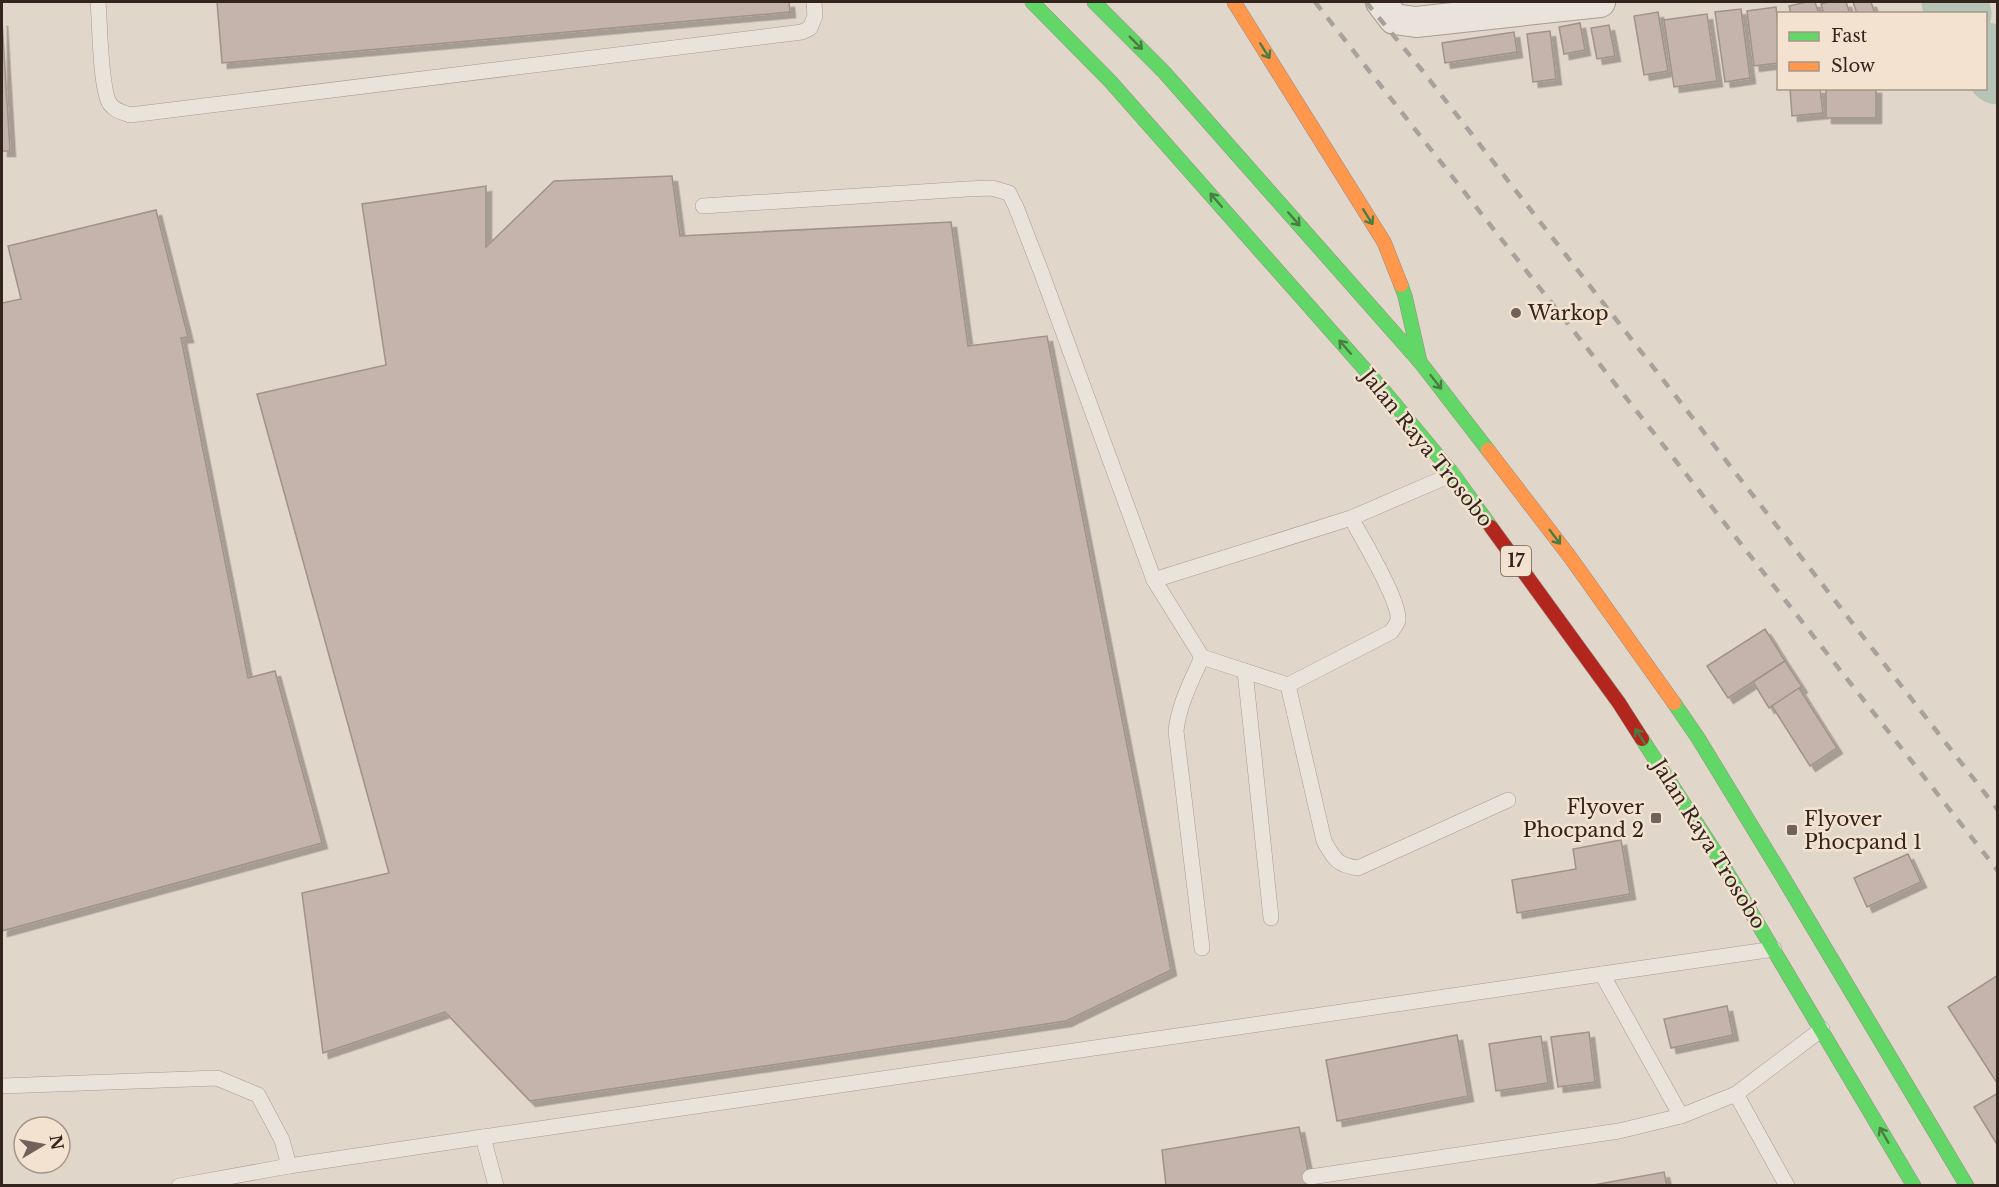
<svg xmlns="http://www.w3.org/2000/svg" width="1999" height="1187" font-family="'Libre Baskerville',serif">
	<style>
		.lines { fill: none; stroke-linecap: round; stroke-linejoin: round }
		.river { stroke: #b6c4b8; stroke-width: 63 }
		.building { fill: #c4b4ab; stroke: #a1928a; stroke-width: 1.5; filter: url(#shadow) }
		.lane-casing { stroke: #a69c94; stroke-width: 16 }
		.street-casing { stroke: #a69c94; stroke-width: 32 }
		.fast-casing { stroke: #968b83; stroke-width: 15 }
		.slow-casing { stroke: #968b83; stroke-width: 15 }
		.jam-casing { stroke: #968b83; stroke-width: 15 }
		.lane { stroke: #e9e3db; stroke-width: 15 }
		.street { stroke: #e9e3db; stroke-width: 30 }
		.fast { stroke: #63d668; stroke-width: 14 }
		.slow { stroke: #ff974d; stroke-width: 14 }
		.jam { stroke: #b3261e; stroke-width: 14 }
		.rail { stroke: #a8a29c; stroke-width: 4.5; stroke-dasharray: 10 10; stroke-linecap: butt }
		.oneway { stroke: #4b7d42 }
		.poi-dot { fill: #70625a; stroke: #f3e2cf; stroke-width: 2 }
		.labels { text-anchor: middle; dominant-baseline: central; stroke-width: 5; stroke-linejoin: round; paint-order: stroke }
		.shield { fill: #f3e2cf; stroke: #6d5d52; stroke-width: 1.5 }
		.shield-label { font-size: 18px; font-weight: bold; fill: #33241d }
		.poi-label { font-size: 20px; fill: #33241d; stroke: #f3e2cf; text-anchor: start }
		.street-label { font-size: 20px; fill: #33241d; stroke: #f3e2cf }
	</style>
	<defs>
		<filter id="shadow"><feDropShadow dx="5.5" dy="5.5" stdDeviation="0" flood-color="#0004"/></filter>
	</defs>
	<rect width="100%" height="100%" fill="#e1d6ca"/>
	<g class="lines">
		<g class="river">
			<polyline points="1953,2 1960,14"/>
			<polyline points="1986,54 1998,73"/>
		</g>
	</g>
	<g class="building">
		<polygon points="217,2 789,2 790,12 222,63"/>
		<polygon points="1807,2 1815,2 1819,14 1791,14 1789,6"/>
		<polygon points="1828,2 1846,2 1850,14 1824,14 1821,4"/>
		<polygon points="1853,2 1871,2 1875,14 1857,14"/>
		<polygon points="1776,7 1778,25 1778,63 1754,66 1747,11"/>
		<polygon points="1741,9 1750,78 1725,82 1715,12"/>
		<polygon points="1658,12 1668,71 1644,75 1634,16"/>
		<polygon points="1707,14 1717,81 1674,87 1664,20"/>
		<polygon points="2,20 10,151 2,151"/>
		<polygon points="1580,23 1585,50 1564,54 1559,27"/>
		<polygon points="1609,25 1615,56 1597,59 1591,28"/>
		<polygon points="1550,31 1556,79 1533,82 1527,34"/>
		<polygon points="1514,32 1517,52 1445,63 1442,43"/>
		<polygon points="1790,88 1820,88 1823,113 1792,116"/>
		<rect x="1826" y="88" width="50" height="30"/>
		<polygon points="672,176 680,236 951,222 968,346 1047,336 1171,970 1066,1021 530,1101 445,1012 323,1053 302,893 389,873 257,394 386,365 362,204 486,186 486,247 554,181"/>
		<polygon points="156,210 188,337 181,338 248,678 275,671 322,843 2,931 2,303 21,299 8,246"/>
		<polygon points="1765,629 1785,661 1728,698 1707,666"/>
		<polygon points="1785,661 1802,687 1769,708 1753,682"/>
		<polygon points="1799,688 1837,748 1810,766 1772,706"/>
		<polygon points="1621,840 1630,894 1517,913 1512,880 1576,869 1573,849"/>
		<polygon points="1908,854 1921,882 1867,907 1854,878"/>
		<polygon points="1998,975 1998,1083 1997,1083 1948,1007"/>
		<polygon points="1727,1006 1733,1035 1671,1048 1664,1019"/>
		<polygon points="1589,1032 1595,1082 1558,1087 1551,1037"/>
		<polygon points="1457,1035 1468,1096 1337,1121 1326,1060"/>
		<polygon points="1541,1036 1548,1083 1496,1091 1489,1044"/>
		<polygon points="1998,1093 1998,1146 1974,1107"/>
		<polygon points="1299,1127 1311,1186 1166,1186 1162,1150"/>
		<polygon points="1664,1172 1667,1186 1588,1186"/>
	</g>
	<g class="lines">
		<g class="lane-casing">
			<g id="lane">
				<path d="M98,2C100,22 100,89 110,104C115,111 122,112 130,115L802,32L810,28L815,16L814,2"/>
				<polyline points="703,206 967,189 992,188 1009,193 1016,207 1042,274 1154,580 1351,518 1453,474"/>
				<path d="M1351,518C1362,538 1400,601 1398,620C1397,624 1394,628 1391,632L1288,685L1324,841C1334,859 1337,865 1358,868L1508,800"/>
				<polyline points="1154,580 1202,657 1288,685"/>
				<polyline points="1245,671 1271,918"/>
				<path d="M1202,948L1176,731C1179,704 1191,682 1202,657"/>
				<polyline points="1602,974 1681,1116"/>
				<polyline points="2,1086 217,1078 258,1095 282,1140 289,1166"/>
				<polyline points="1736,1094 1787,1186"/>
				<polyline points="483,1137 496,1186"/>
				<polyline points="1310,1177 1619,1131 1681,1116 1736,1094 1822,1029"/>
				<polyline points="179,1186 289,1166 483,1137 1774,949"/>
			</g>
		</g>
		<g class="street-casing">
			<polyline id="street" points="1381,2 1394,19 1416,22 1600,2"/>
		</g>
		<g class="fast-casing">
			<g id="fast">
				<polyline points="1032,2 1110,81 1384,391 1453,474 1491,527"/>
				<polyline points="1094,2 1164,72 1420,362 1488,450"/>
				<polyline points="1401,285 1405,296 1420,362"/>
				<polyline points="1674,703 1698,738 1778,869 1967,1186"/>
				<polyline points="1642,739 1714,850 1914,1186"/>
			</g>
		</g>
		<g class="slow-casing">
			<g id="slow">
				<polyline points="1234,2 1384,242 1401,285"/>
				<polyline points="1488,450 1570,557 1674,703"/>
			</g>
		</g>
		<g class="jam-casing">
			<polyline id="jam" points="1491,527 1619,703 1642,739"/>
		</g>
		<use href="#lane" class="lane"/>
		<use href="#street" class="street"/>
		<use href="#fast" class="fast"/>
		<use href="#slow" class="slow"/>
		<use href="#jam" class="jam"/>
		<g class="rail">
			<polyline points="1315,2 1998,871"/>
			<polyline points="1366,2 1421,69 1998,810"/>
		</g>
	</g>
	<defs><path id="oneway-shaft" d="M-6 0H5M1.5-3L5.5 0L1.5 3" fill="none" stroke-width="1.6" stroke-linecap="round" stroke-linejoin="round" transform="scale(1.5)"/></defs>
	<g class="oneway">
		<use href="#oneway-shaft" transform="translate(1136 43) rotate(45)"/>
		<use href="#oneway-shaft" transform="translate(1265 51) rotate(58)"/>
		<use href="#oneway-shaft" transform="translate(1216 200) rotate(-131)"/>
		<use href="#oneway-shaft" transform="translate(1368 217) rotate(58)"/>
		<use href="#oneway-shaft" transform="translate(1294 219) rotate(49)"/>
		<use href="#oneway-shaft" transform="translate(1345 347) rotate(-131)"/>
		<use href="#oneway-shaft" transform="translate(1436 382) rotate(52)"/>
		<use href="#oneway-shaft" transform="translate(1555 537) rotate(53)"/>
		<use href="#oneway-shaft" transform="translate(1640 736) rotate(-123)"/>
		<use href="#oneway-shaft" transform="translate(1884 1135) rotate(-120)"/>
	</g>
	<g class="poi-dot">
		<circle cx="1516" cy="313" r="6"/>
		<rect x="1650" y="812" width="12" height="12" rx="3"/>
		<rect x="1786" y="824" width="12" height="12" rx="3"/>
	</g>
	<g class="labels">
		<rect class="shield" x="1501" y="546" width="30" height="30" rx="4.5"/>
		<g class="shield-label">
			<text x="1516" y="561">17</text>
		</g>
		<g class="poi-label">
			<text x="1528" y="313">Warkop</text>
			<text x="1644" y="807" text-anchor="end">Flyover<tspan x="1644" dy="23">Phocpand 2</tspan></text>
			<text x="1804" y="819">Flyover<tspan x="1804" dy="23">Phocpand 1</tspan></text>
		</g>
		<g class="street-label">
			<text transform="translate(1427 448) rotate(51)">Jalan Raya Trosobo</text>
			<text transform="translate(1709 844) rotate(58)">Jalan Raya Trosobo</text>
		</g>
	</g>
	<rect width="1999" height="1187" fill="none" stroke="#33241d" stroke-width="6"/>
	<rect x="1777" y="12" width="210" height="78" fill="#f3e2cf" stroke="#a69688" stroke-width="1.5"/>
	<rect x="1789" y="32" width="30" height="9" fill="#63d668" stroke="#a69688" stroke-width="1.5"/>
	<text x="1831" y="42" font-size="18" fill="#33241d">Fast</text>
	<rect x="1789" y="62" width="30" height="9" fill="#ff974d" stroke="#a69688" stroke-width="1.5"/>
	<text x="1831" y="72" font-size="18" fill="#33241d">Slow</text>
	<g transform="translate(42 1145) rotate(80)"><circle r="28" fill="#f3e2cf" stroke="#a69688" stroke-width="1.5"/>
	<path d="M0-4.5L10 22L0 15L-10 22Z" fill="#70625a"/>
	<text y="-9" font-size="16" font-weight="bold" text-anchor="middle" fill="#33241d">N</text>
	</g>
</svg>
